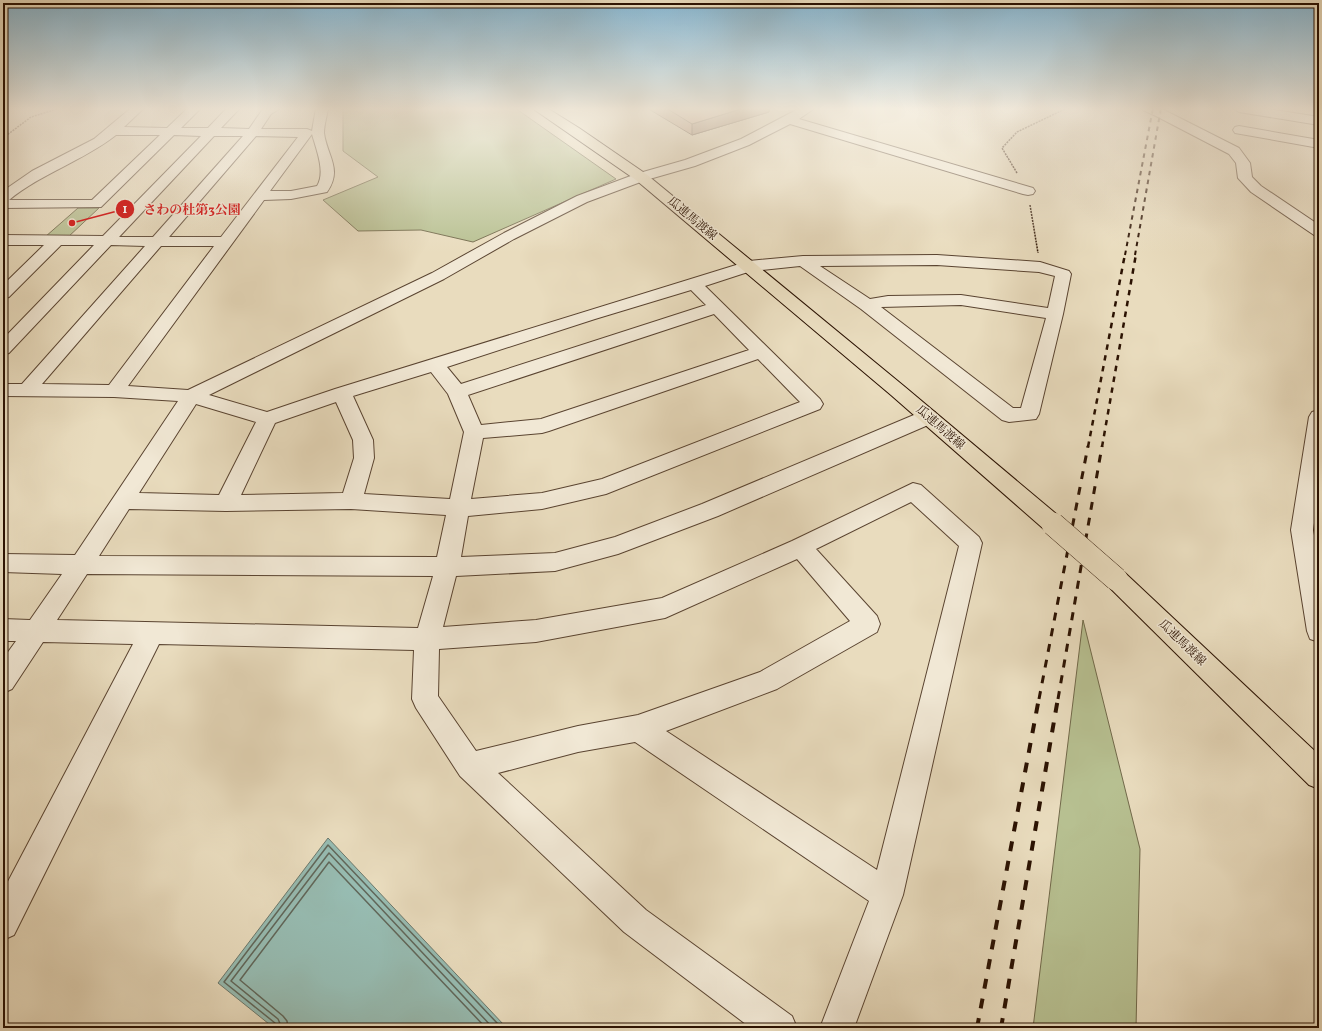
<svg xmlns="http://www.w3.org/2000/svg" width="1322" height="1031" font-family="Vollkorn,'Noto Serif JP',serif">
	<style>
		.green { fill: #b7c091; stroke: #71694a }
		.water { fill: #97bcb2; stroke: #6c786c }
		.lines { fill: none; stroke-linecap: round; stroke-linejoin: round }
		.shore { stroke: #61675a; stroke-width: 1.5 }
		.minor-casing { stroke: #5a4431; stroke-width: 2 }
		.major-casing { stroke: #2b1202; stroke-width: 2 }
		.path { stroke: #2b1202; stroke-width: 1.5; stroke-dasharray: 2 1; stroke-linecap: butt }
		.minor { fill: #f1e8d5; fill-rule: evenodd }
		.major { fill: #e9dcbe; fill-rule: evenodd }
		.rail-far3 { stroke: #2b1202; stroke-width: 2; stroke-dasharray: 4.5 4.5; stroke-linecap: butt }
		.rail-far2 { stroke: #2b1202; stroke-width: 2.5; stroke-dasharray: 5.5 5.5; stroke-linecap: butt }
		.rail-far1 { stroke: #2b1202; stroke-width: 3; stroke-dasharray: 8 8; stroke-linecap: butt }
		.rail { stroke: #2b1202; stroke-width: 4; stroke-dasharray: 10 10; stroke-linecap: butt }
		.major-bridge-casing { stroke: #2b1202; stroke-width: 24; stroke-linecap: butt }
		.major-bridge { stroke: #e9dcbe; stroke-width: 23 }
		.wall { fill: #b68a72; stroke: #2b1202 }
		.shaded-wall { fill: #94715c; stroke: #2b1202 }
		.building { fill: #d4a184; stroke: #2b1202 }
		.labels { text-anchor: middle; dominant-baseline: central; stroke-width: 3; stroke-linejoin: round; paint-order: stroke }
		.street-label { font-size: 12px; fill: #2b1202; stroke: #f1e8d5 }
		.leader { fill: none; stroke: #d62828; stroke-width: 1.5 }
		.callout-dot { fill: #d62828; stroke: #f1e8d5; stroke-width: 1.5 }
		.mark-label { font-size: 12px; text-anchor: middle; font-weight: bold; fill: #fff }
		.callout-label { font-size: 13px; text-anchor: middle; font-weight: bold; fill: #d62828; stroke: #f1e8d5; stroke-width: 3; stroke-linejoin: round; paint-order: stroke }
	</style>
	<rect width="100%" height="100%" fill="#e9dcbe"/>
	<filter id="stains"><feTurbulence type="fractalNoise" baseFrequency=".005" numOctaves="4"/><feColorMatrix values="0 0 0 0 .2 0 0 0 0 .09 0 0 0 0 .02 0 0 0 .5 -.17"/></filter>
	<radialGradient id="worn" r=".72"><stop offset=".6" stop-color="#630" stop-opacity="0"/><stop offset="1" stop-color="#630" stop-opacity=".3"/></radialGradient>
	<g class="green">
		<polygon points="343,108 515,108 616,179 473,242 421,230 358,231 323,200 378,177 343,151"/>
		<polygon points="78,208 99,208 67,238 45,237"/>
		<polygon points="1083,620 1140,849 1136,1028 1033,1028"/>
	</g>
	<polygon class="water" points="328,838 504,1025 501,1028 274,1028 218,983"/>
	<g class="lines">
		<g class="shore">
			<polyline points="276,1028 275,1023 224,982 328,845 498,1024 498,1028"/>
			<polyline points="282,1028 278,1019 231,981 329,853 493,1028"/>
			<polyline points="288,1028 287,1021 283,1016 240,980 329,862 486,1028"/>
		</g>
		<g class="minor-casing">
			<g id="minor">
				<path d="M131,108H144L124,127L167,128L188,108H201L181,128H208L227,108H240L221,128L249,129L263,109L281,108L271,114L261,129H307L312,131L316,108H328C327,116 324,125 324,133C327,156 343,169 327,192L291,199L264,200L128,386L188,390L432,273L504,233L577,196L636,174L685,160L741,139L800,108H815L799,119L1033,188L1035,191L1033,194L1028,195L1023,194L790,124L749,145L695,166L646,180L587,202L514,239L444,279L209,395L267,412L335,389L749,261L803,256L937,255L1040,262L1069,271L1071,274L1063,314L1039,414L1036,419L1009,422L1002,420L861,309L800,266L751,271L705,286L820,399L823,404L820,409L606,494L542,509L468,516L461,557L555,553L615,537L702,504L921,412L928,410L935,412L938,417L935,422L718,516L618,554L555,571L456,576L443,627L536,620L662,598L792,541L913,483L921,485L979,537L982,543L903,895L854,1028H820L869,901L635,742L578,752L498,773L646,910L792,1016L797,1028H751L624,932L460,776L416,708L412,699L414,650L159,644L14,935L3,940V891L133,644L43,642L12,689L3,693V659L16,641H3V619L30,620L62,574L3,572V554L75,555L178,401L114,397L3,396V384H22L145,246L111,245L9,353L3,355V339L94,245H61L9,297L3,299V285L44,245H3V235L103,236L201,136L174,135L101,207L3,208V191L32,171L94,139ZM312,134C316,149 326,172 317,186L291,191H270ZM116,135H160L92,200H9C42,173 83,161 116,135ZM214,136H243L153,237H119ZM256,136L298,137L221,237H169ZM161,246H214L109,385L42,384ZM937,265L1039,272L1055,276L1048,308L961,295L888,296L870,299L820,266ZM691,290L706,305L461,384L447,367L595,319ZM961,305L1046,318L1021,408H1013L881,307ZM714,314L749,350L541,419L481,425L468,395ZM758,359L800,402L602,479L542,493L471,499L483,438L542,433L549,431ZM431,372L448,394L464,432L450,499L364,494L374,458L373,440L353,396ZM336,402L353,440L354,458L343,493L241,495L275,423ZM196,404L256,422L219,495L139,493ZM911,502L959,546L877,870L666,731L777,689L877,632L880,624L877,616L816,549ZM129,509L226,511L351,509L446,515L437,557L99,556ZM797,559L850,621L760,672L638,715L578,726L476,751L438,696L439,649L536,642L665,618ZM87,574L433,576L418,628L57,620Z"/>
				<polygon points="1141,108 1158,108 1164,110 1239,148 1250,163 1252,177 1261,186 1319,225 1319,236 1314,235 1251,192 1238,178 1236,163 1229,154 1156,116 1143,110"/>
				<polygon points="1233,108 1262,108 1319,117 1319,125 1239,112"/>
				<polygon points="1239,126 1319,140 1319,148 1235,133 1233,130 1235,127"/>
				<polygon points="1319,410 1319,488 1313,530 1319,562 1319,642 1310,639 1307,631 1291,530 1309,417 1312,412"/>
			</g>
		</g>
		<g class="major-casing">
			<g id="major">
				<polygon points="532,108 547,108 579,128 646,174 905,387 1061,518 1064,524 1061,530 1053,533 1045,530 891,395 636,180"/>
				<polygon points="1116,569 1124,572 1319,755 1319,789 1309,785 1108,586 1104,579 1108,572"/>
			</g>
		</g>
		<g class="path">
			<polyline points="3,138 31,117 60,108"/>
			<polyline points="1017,173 1002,148 1017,132 1067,108"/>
			<polyline points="1030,205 1038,253"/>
		</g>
		<use href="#minor" class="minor"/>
		<use href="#major" class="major"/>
		<g class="rail-far3">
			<polyline points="1125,255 1153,108"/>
			<polyline points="1135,255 1161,108"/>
		</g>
		<g class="rail-far2">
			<polyline points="1088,447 1125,254"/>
			<polyline points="1102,447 1136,254"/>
		</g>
		<g class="rail-far1">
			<polyline points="1039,699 1088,446"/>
			<polyline points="1058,699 1102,446"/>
		</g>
		<g class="rail">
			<polyline points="977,1028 1039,698"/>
			<polyline points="1001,1028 1058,698"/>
		</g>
		<g class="major-bridge-casing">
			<polyline id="major-bridge" points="1053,524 1116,579"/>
		</g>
		<use href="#major-bridge" class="major-bridge"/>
	</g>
	<polygon class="wall" points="647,108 769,108 769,112 692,135"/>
	<polygon class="shaded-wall" points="744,108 769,108 769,112 692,135 692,124"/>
	<polygon class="building" points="666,108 744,108 692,124"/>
	<linearGradient id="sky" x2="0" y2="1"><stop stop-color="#87b7d2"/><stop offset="0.43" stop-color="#f5efe2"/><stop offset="1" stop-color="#f5efe2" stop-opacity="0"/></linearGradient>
	<rect width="1322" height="253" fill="url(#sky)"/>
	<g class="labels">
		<g class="street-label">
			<text transform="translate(692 219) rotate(40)">瓜連馬渡線</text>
			<text transform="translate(940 428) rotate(41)">瓜連馬渡線</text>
			<text transform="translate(1182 643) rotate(44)">瓜連馬渡線</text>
		</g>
	</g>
	<path class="leader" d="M72 223L125 209"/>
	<g class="callout-dot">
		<circle cx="72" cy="223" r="4"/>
		<circle cx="125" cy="209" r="10"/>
	</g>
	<g class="mark-label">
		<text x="125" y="213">1</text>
	</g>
	<g class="callout-label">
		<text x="192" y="214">さわの杜第3公園</text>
	</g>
	<rect width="1322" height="1031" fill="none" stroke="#e9dcbe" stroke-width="16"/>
	<rect x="4" y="4" width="1314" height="1023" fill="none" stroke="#2b1202" stroke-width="2"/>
	<rect x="8" y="8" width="1306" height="1015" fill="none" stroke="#2b1202"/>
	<rect width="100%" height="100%" filter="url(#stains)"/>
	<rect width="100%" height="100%" fill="url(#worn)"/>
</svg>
